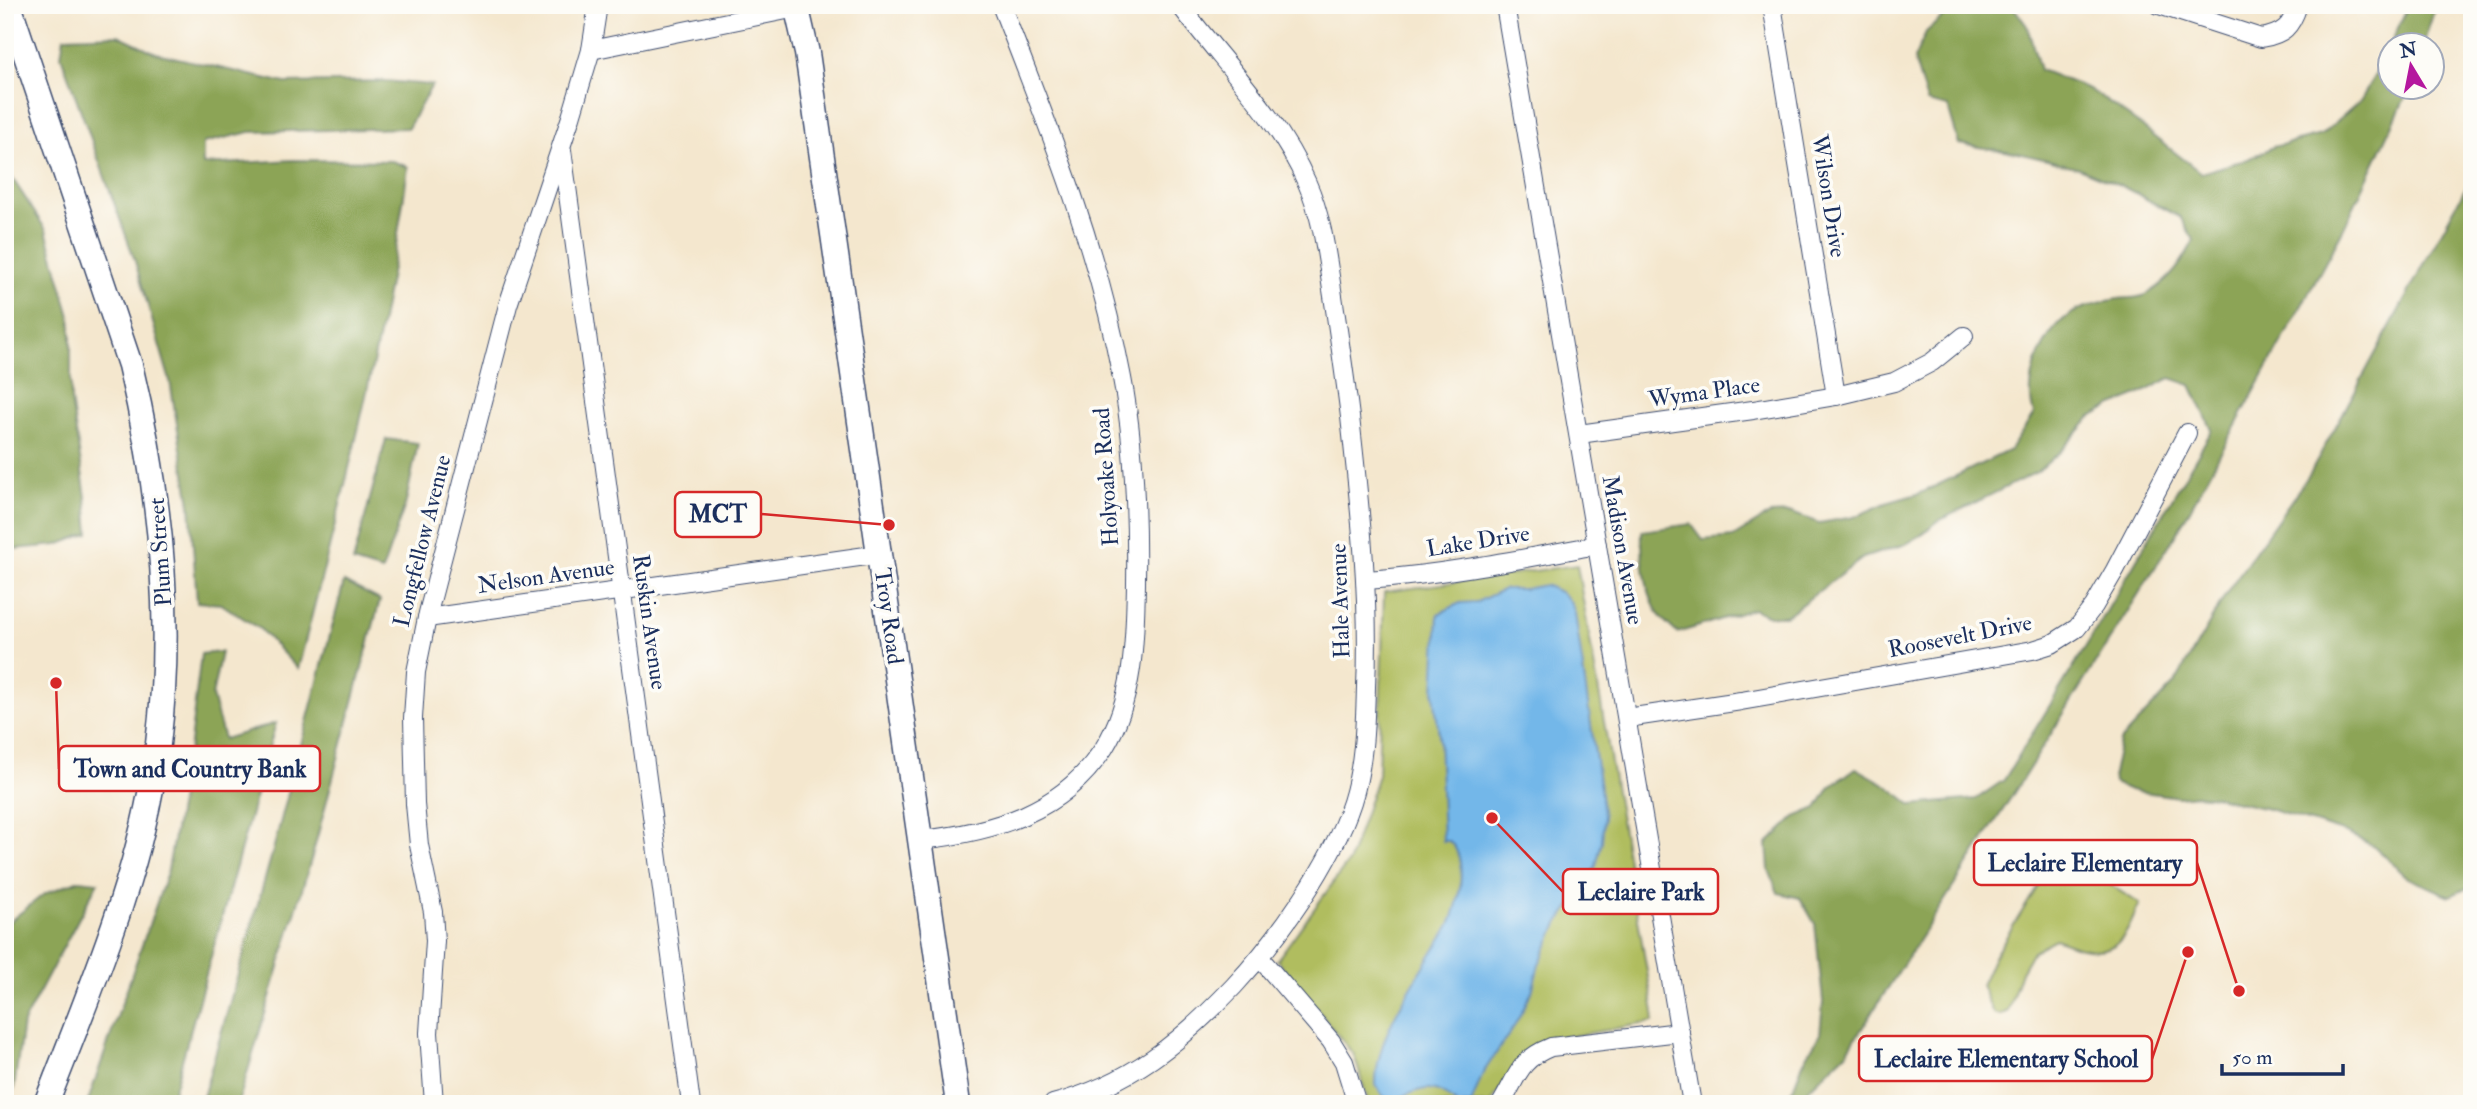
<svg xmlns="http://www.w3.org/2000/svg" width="2477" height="1109" font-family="'IM FELL Double Pica',serif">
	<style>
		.green { fill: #b0bd5f; stroke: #66765e; stroke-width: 2 }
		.forest { fill: #8ca456; stroke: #546a5a; stroke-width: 2 }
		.water { fill: #73b7e9; stroke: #4773a4; stroke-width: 2 }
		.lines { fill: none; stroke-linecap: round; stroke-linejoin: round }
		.minor-casing { stroke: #3c4b6f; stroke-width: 20 }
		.secondary-casing { stroke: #3c4b6f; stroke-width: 27 }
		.minor { stroke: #fff; stroke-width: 18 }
		.secondary { stroke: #fff; stroke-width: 24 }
		.labels { text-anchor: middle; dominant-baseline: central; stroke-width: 7; stroke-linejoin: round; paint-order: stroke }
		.street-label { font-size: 23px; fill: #1b2f5e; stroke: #fdfcf7 }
		.leader { fill: none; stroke: #d62828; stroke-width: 2.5 }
		.callout-dot { fill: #d62828; stroke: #fdfcf7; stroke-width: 2.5 }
		.callout { fill: #fdfcf7; stroke: #d62828; stroke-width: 2.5 }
		.callout-label { font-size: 24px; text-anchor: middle; font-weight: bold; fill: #1b2f5e }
	</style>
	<rect width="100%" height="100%" fill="#fdfcf7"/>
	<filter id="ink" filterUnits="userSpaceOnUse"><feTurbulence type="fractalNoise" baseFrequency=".0143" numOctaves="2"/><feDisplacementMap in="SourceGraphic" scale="14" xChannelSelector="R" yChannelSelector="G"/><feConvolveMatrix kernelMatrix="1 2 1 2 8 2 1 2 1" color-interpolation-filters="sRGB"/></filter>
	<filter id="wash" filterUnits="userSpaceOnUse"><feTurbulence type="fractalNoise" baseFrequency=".00686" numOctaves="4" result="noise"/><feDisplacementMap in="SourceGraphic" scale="28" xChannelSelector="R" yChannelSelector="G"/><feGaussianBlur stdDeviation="1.57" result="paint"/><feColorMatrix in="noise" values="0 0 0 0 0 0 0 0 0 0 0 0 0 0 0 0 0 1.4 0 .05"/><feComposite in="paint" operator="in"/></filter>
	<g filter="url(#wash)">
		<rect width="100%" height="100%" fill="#f4e7ce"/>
		<g class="green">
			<polygon points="1577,565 1654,1012 1653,1022 1550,1040 1522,1056 1490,1104 1369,1104 1354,1055 1277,960 1349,861 1378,775 1384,592"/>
			<path d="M2071,857L2093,865L2108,883L2140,904C2134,914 2130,929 2122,938C2105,959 2075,947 2055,939L2033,951L2021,972L2008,1011L2000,1015L1993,1013L1981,985L1995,955L2050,867Z"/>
		</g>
		<g class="forest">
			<path d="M1956,5H2012L2027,26L2040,70L2089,89L2135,121L2201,173L2248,159L2273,147L2321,135L2361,100L2387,53L2408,5H2436L2423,45L2390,46V88H2409L2407,94L2343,230L2178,531L2017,788L1846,1053L1810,1088L1800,1104H1787L1803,1063L1820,1034L1823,1002L1815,924L1800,898L1778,893L1769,870L1767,844L1795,817L1817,808L1830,787L1856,768L1888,786L1912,805L1976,799L2004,780L2091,638L2212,430L2191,385L2170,378L2138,395L2111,406L2091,417L2061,451L2037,472L1938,521L1920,536L1906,544L1863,558L1786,616H1769L1753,609L1677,633C1671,627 1662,620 1658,613C1645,592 1641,555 1642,531L1691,524L1703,540L1733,537L1770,514L1792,513L1819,523L1854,517L1886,503L1921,493L2010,450L2034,414C2022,380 2045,322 2081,309C2091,305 2102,302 2112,300C2123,297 2140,300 2149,293C2172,279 2182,263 2194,240L2180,217L2120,185L2076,167L2018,153L1959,144L1948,107L1927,102L1914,59L1926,32Z"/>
			<path d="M118,35L156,53L285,83L385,81L432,85L408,128L250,132L203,143V165L294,160L392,161L408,167C385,338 341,503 298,669L260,629L221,604L197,602L190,504L170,381L134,258L61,56L64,37Z"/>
			<polygon points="5,167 46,230 71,320 71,400 86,497 89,533 57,545 5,550"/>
			<polygon points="2472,169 2472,886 2450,896 2408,878 2374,846 2346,833 2272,810 2217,797 2196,795 2178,797 2130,790 2114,783 2113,774 2120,741 2175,683 2229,589 2311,472 2467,185"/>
			<polygon points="386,439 418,443 406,502 382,571 353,562"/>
			<polygon points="344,582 380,600 313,853 238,1104 201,1104 272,854"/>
			<polygon points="221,652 212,696 224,739 276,723 170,1104 87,1104 168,870 189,751 201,654"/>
			<polygon points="79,880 98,882 23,1023 14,1088 8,1104 5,1104 5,925 44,894"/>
		</g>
		<path class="water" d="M1545,585C1562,592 1570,596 1575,613L1604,816L1602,841L1596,866L1580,893L1559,922L1539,964L1532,992L1515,1025L1483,1073L1471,1104H1457C1421,1070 1411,1105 1384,1097L1376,1086C1375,1039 1408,993 1431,955C1438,943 1449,930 1453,917C1460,897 1468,856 1449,841H1443L1439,735L1434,693L1438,614L1460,603L1477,602L1504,589H1525Z"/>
	</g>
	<g filter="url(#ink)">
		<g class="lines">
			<g class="minor-casing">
				<g id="minor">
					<polyline points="1505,5 1692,1104"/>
					<polyline points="1772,5 1836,396"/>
					<path d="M2159,5L2261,38C2284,34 2291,27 2298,5"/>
					<polyline points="591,50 811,5"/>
					<polyline points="562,150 691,1104"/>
					<polyline points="1579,434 1753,410 1836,396 1894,382 1932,362 1964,336"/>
					<path d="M1367,580C1445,574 1521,559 1597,545"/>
					<polyline points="427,618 880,554"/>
					<polyline points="1627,718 1741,701 2033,650 2052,644 2077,628 2094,606 2115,570 2187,433"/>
					<path d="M921,840C993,832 1062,813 1104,748C1134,700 1135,640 1136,584C1137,516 1135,445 1122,378C1098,249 1049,127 1001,5"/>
					<polyline points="1260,958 1331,1041 1344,1062 1357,1104"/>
					<polyline points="434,1104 429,1033 435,941 433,912 419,845 415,804 413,718 416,672 428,613 508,305 571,117 591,50 598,5"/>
					<path d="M1053,1104C1130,1084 1181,1042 1234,986C1278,939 1332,863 1352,802C1364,764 1365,726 1366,687C1370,596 1360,507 1350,417C1345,377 1339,336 1333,296C1327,258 1323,219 1307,183C1278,116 1223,63 1180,5"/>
					<path d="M1501,1104C1518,1076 1518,1060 1551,1047L1680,1032"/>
				</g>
			</g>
			<g class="secondary-casing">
				<g id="secondary">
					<path d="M9,5L130,365C160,489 174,617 158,744C143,869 91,988 46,1104"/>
					<polyline points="796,5 807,53 958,1104"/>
				</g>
			</g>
			<use href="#minor" class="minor"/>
			<use href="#secondary" class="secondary"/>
		</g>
	</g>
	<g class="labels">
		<g class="street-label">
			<text transform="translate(1829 196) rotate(81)">Wilson Drive</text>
			<text transform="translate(1704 392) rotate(-8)">Wyma Place</text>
			<text transform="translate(1106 477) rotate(-94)">Holyoake Road</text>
			<text transform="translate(422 541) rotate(-76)">Longfellow Avenue</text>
			<text transform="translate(1478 541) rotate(-9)">Lake Drive</text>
			<text transform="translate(1623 550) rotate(80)">Madison Avenue</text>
			<text transform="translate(160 552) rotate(-94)">Plum Street</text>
			<text transform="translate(546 576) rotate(-8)">Nelson Avenue</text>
			<text transform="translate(1340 601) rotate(-92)">Hale Avenue</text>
			<text transform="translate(889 616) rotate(82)">Troy Road</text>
			<text transform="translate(650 622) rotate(82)">Ruskin Avenue</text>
			<text transform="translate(1960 636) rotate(-11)">Roosevelt Drive</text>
		</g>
	</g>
	<path class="leader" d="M889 525L761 514M56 683L59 769M2239 991L2197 863M1492 818L1563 892M2188 952L2152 1059"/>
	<g class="callout-dot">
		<circle cx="889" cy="525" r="7"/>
		<circle cx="56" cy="683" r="7"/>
		<circle cx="2239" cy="991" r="7"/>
		<circle cx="1492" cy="818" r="7"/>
		<circle cx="2188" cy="952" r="7"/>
	</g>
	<g class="callout">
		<rect x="675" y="492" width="86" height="45" rx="7"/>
		<rect x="59" y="746" width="261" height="45" rx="7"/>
		<rect x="1974" y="840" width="223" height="45" rx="7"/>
		<rect x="1563" y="869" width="155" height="45" rx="7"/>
		<rect x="1859" y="1036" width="293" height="45" rx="7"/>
	</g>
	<g class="callout-label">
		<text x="718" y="522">MCT</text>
		<text x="190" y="777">Town and Country Bank</text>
		<text x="2085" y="871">Leclaire Elementary</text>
		<text x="1641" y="900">Leclaire Park</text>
		<text x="2006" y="1067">Leclaire Elementary School</text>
	</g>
	<rect width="2477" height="1109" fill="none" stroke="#fdfcf7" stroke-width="28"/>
	<g transform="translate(2411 66) rotate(350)"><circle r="33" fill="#fdfcf7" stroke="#a3aaba" stroke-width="2"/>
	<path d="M0-5L12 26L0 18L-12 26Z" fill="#b5179e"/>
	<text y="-10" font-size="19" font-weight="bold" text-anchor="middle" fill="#1b2f5e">N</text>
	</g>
	<path d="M2222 1064v10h121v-10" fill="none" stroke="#1b2f5e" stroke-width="3.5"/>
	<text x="2232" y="1064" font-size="21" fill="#1b2f5e" stroke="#fdfcf7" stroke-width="5" paint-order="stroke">50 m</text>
</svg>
